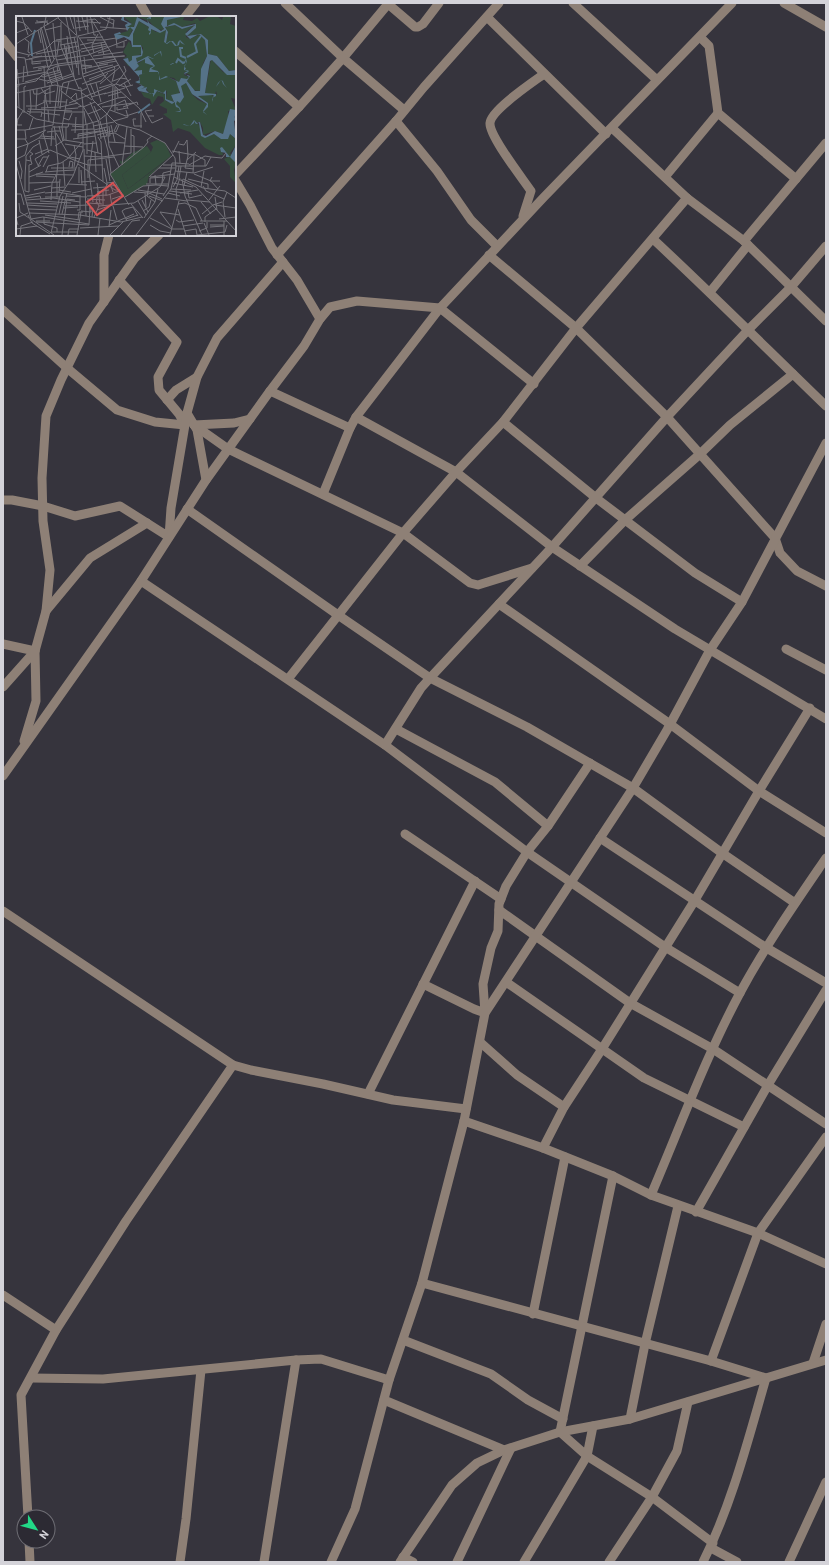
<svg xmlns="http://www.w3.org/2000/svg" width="829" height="1565" font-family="Barlow,sans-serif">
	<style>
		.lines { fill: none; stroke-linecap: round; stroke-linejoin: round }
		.minor { stroke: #8e8076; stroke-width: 9 }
		.inset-river { fill: none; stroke: #557288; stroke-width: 2 }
		.inset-road { fill: none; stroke: #75747b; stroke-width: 1 }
		.view { fill: #d65354; fill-opacity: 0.15; stroke: #d65354; stroke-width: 2 }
		.inset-edge { fill: none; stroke: #d4d3d9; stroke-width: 2 }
	</style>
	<rect width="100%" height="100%" fill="#36343d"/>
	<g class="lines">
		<g class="minor">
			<polyline points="140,3 148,17"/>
			<polyline points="285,3 343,58 388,4"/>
			<polyline points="387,3 415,27 418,27 423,24 439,3"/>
			<polyline points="573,3 657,80"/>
			<polyline points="784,3 826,27"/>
			<polyline points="185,17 196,3"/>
			<polyline points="487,17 606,134"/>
			<polyline points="700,37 709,46 718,113 796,179"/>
			<polyline points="3,39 17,57"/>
			<polyline points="235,51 299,107"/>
			<polyline points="396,121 437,171 471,220 497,246"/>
			<polyline points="612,128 687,198 744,241 826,321"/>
			<polyline points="235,175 299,107 343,58 404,110"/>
			<polyline points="665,177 718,113"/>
			<polyline points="235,180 250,205 272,248 297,280 320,319"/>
			<path d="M523,216L531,191C523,179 489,136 490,123C491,110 533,82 544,74"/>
			<path d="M653,239C712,294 768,350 826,406"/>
			<polyline points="744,241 826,143"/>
			<polyline points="277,255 396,121 424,87 499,3"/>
			<polyline points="489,255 576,328 667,417 775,538 780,553 797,571 826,586"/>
			<polyline points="119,280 177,342 158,377 159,390 179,414 185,425"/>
			<polyline points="710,292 748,245"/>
			<polyline points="104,302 104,255 109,235"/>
			<polyline points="3,310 67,368 117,410 155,422 185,425"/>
			<polyline points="270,391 350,428"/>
			<polyline points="167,400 176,390 197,377"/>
			<polyline points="356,417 456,472 552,547 675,629 826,719"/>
			<polyline points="503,422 596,498 695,573 742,602"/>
			<polyline points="194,425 228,449 403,533 470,583 478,585 532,568"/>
			<polyline points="194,425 234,423 250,419"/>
			<polyline points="206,480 197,430 187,413 197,377 217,338 283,262"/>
			<polyline points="323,494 350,428 356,417 440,308 544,197 732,3"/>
			<polyline points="3,500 12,500 43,506 75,516 120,506 169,537 171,508 187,413"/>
			<polyline points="187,509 338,615 430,678 527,727 633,788 722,853 795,903"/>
			<polyline points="580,566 625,520 700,454 730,425 793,374"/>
			<polyline points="141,581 385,745 527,852 665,947 740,993"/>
			<polyline points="499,604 670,724 759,791 826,833"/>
			<polyline points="46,611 90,558 147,523"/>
			<polyline points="3,644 35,651"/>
			<polyline points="786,649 826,670"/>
			<polyline points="288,679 403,533 456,472 503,422 576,328 687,198"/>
			<polyline points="3,687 35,651"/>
			<polyline points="396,729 495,782 548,826"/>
			<polyline points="24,741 36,701 35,651 46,611 50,570 43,521 42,478 46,416 61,380 89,323 135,258 159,235"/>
			<polyline points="385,745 421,688 430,678 552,547 667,417 748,330 791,287 826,246"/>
			<polyline points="3,776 141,581 206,480 270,391 304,346 320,319 330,307 357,301 440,308 534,384"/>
			<polyline points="405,834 501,899"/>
			<polyline points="600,838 765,947 826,983"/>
			<polyline points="499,910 630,1003 713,1049 826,1124"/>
			<polyline points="3,911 233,1065 251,1070 323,1084 393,1100 466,1109"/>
			<polyline points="506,982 644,1078 744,1127"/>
			<polyline points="423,984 474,1009 485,1013 483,984 491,948 498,931 499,904 506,886 527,852 548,826 590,763"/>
			<polyline points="480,1042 517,1075 564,1107"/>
			<polyline points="368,1094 475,881"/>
			<polyline points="464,1121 543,1148 613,1176 651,1195 758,1233 826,1264"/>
			<polyline points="543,1148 564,1107 602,1049 695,900 759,791 810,708"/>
			<polyline points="613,1176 560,1432 587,1456 652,1497 713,1543"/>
			<path d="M651,1195C680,1127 706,1056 741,991C766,945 796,902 826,858"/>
			<polyline points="696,1212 768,1085 826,990"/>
			<path d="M422,1283L711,1361L766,1378C748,1440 732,1504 703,1562"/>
			<polyline points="3,1295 56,1330"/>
			<polyline points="533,1314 565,1157"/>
			<polyline points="403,1340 491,1374 528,1400 563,1419"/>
			<polyline points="711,1361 758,1233 826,1137"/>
			<polyline points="813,1363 826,1324"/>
			<polyline points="31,1378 103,1379 296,1360 321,1359 389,1380"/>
			<polyline points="384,1400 504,1450"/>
			<polyline points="630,1419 645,1344 678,1206"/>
			<polyline points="28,1517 21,1395 56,1330 126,1221 233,1065"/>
			<polyline points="29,1541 30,1562"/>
			<polyline points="711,1548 737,1562"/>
			<polyline points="403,1557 413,1562"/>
			<polyline points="180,1562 186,1519 201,1370"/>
			<polyline points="264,1562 296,1360"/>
			<polyline points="331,1562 355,1509 389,1380 422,1283 464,1121 485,1013 633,788 667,730 710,650 742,602 826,443"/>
			<polyline points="400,1562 452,1485 477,1463 504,1450 560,1432 630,1419 826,1360"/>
			<polyline points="457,1562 511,1448"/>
			<polyline points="524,1562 587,1456 593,1426"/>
			<polyline points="609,1562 652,1497 677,1451 688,1402"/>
			<polyline points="789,1562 826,1482"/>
		</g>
	</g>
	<g transform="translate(16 16)">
		<rect width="220" height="220" fill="#36343d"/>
		<path d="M131,130L135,136L106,159L112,173L151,144L133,160L131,168L109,181L94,158L108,148H105L103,144L107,146L116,137Z" fill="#354d3d"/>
		<path d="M141,124L149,127L155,140L112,173L106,159L135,136L137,131L134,127Z" fill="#354d3d"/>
		<path d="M108,1H122L113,21L101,18L112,15L113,11L111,10L116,8ZM122,1H148L147,14L140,13L133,5ZM165,1H168L167,4L176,5L181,2L184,5L192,1H202L206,4L207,1H215L214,8L220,10V54L213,55L201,40L192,38V24L185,18L171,20L180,12L179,7L166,11L162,9H150L151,4ZM123,5L140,16L150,14L148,25L149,26L152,19L151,14L149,11L159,9L166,13L179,9L170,16V21L174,23L184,18L189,24L191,40L187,47L184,75L177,74L171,65L174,59L168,56V59L173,61L171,63H165L163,67L158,62L152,61L160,65L163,73V78L155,79L158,86L150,83L151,75L147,77L139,74L138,77L141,75L150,79L149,84L150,85L158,87L159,85L156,79L165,78L167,79L165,82V84L168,79L167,78L165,77V69L170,67L176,78L182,84L191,88V91L192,87L181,81L193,78L198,80L201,78L200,75L199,79L189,77L195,43L207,56L220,59V83L215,82L220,94L212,95L213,102L207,118L199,115L187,119V112L184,106H181L186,114L185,120L188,121L198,118L206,123L214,118L220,123V129L214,137L220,147L218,154L220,167L214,161V150L208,143L212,141L211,137L206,134L207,139H203L189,132L174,116L162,112L157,116L155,104L147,98L151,97V93L143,89L148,85L147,81L142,80L136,89L134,83L128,81L125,76L133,77L130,72L125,73L129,71L120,66L124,64L123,59H125L126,54L119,56L123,49L112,50L108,44L110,48L113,47L112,42H108L111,40L107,36L113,25L116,31H125L126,38L119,40L120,47H123L128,43L121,46L120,41L126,39L127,32L125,29H117V18Z" fill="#354d3d"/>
		<path d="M106,1H111H108V4L116,8L111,11H118L121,1L132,7L131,2L134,3L132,1H135V3H131L133,7L145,15L148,13L145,8L148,1H165L151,4V10L158,7L166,11L180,8V12L171,20L185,18L192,24V38L201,40L213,55L220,54V59H211L196,44L194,45L189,77L200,78V71L202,67L205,64L207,65L208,68L211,72L216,69L211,72L207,68L206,65L205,64L200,71V80L196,82L197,83V86L196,82L198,80L197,79L182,80L192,87V91L187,96L191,99L187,95L191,88L176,78L170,67L165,70L168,81L164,87L161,85L160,88L164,92L165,95L164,96H159L164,95L163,92L160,91L159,88V86L156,88L149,84V78L141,75L137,81V78L123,75L121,72L126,69L119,66L124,64V62L107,43L112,42L113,46L116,44V40L125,39V31H116L115,25L108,21L100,24L98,18L104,16L105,18H101L113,21L117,14L114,11L111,15L109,9L112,7L105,4ZM123,5L133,11L132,14L135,16L133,17V19L135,17V13L144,17L150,14L148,26L151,28L155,25L159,30H161L163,29L164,25L165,27L169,29L164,24L162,26L161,30L157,25H154L151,27H150L152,16L149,11L159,9L166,13L179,9L169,18L174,23L183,18L189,24L191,40L185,53L184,75H179L171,65L174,60L168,58L171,57L173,55L171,54H169L170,52L168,51L171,47L170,42L169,45L171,47L168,50V54L172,55L168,57L173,61L171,63L165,62L163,66L150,60L144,63L142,55L135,53L139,50L132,41L137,43H138V40L144,36L146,41L154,49H155L156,48H157L158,47H160H157L155,48L154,49L146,41L145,35L138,39V43L132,40L121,46L120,42L126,40L127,36L125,29H117V18ZM129,43V47L138,50L134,52L133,56H143V64L152,61L160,65L164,77L155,79L158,86L150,83V74L147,77L138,73V77L134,78L130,74L131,71L125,73L129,71L121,67H124L123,59L130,57L126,58V54L118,55L123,50L121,47ZM214,93L220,94L218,105L220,123L214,118L212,123H205L198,118L189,122L185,120L183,107L180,108L178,105V107L174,110L168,109L167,108L174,110L178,104L181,107L184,106L187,119L190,120L199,115L207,118ZM220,129L219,138L220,147L214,141H210V137L205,136L204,132L206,131L214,141Z" fill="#557288" fill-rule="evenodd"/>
		<path class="inset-river" d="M167,32H164L165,40L170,42M16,40L15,27L19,14M171,41L181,36L179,28L185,20M160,47L162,43L167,47L169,46M122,97L134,88M220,101L215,108L220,120"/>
		<path class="inset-road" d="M6,1L12,19M30,1L28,10L38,43M50,1L61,52M54,1L58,13M58,1L67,60L77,84L101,108L124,114L149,127L159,142L160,152L155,173L120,219M62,1L64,15M66,1L70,14M71,1L72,17M74,1L115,70M84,1L97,8M42,2L60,19M91,2L98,4L97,12M75,3L78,19H80M21,4V6L32,5M0,5L8,7L16,16M60,5L85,7M66,5L79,3L84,8M45,6V31L63,73M19,7L31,6L32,9M37,7L40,42L47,64M25,11L35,47M84,11L111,13M60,12L73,10M24,13L32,52M22,14L25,27M29,14L45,10M83,15L90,13L94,1M0,17L13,12M51,20L53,37M62,20L90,62L124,93L130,106M62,20L83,15M58,21L61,34M64,22L87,21M9,23L13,26L12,36L14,37M40,24L60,21M71,24H88M88,24L100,22L101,30M85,27L88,39M0,28L43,1M48,28L51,42M77,28L90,26M44,29L61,26M53,29L58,61M64,29L78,26M50,30L52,47M100,31H108V26M65,33L91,28M61,35L63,59M1,36L13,39M65,36L91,30M78,37L76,29L82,18M82,37L94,34M20,38L63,30M41,39L43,25M77,40L107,36M0,41L9,42L12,60M12,41L13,39L30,33L38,25H45M16,41L43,40L65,34M68,41L70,57M87,41L109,40M13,43H16V48L25,47M79,43L108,40M9,44L26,40M41,44L72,39L111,24M16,46L35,44M80,47L100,43M42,48L79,43M83,48L101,45M66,49L76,50H66M41,50L64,47M28,51L29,71M17,52L30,50M37,52L42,69M84,52L97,49M22,53L42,48M66,53L92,48M32,54L41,50L42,56M0,58L26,54M67,58L84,52M25,60L27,61L45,56M67,61L103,49M0,62L31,56M33,62L46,58M23,63L31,65L46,60M73,63L99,53L98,50M20,65L26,59L44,54M97,65L105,62L111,63M7,66L8,50M9,66L23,62M96,66L99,54M31,67L56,58M35,67L57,60M47,67L45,75L65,90M47,67L66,62M74,67L79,79M80,67L85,86M108,67L115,80M66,68L88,59M84,68L104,51M100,68L110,55L108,50M0,69L20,65M34,69V88M36,69L31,55L39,42M71,69L85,65L92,57M0,70H3L1,53M2,70L3,92M103,70L115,63M99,71V95M25,72L29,78L39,75M83,72L96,68M101,72L102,82L110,81M17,74L18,78H23L34,72M0,77L39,69L65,75L71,72M66,77L76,84M50,78L53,66M88,78L109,72M92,80L105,76M75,81L90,77M55,82L60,77L61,83M27,85H30L29,74M74,86L83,107L85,123M53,87L100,68L109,71L117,69M81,89L102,82M0,90L20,103L40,107L68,109L82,105L91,98M10,90H20L29,86M42,90L44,70M78,90L84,103M96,90L109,84L112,93M44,91L62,87M62,91L67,90L77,107M67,91L79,86M86,91L118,87M101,91V94L111,92M107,91L121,86L122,89M25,92L44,91M32,92L30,85L50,86M12,93L56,95M20,93L21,73M44,93L46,75M49,93L62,92M32,94L33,106M94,94L110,100L122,96M11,95L14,96L15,92L14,74M68,95L70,108M49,96H67M8,97V71L10,70M26,97L44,99M14,98V96H26L25,101M72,98L85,93M91,98L96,90L97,70M90,99L93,130L103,151M132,100L129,95L136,94M138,100H132L136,107L147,102M2,102L1,109H6M47,102L53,104L56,97M120,103H117L118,110H126M84,105L92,135M98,105L112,101L110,94M0,106L7,95M77,107L82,137M95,109L99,126M101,109L98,115L100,116L103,109M43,110L47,125M56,110L68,111M77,110L98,106M36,111H52L53,107M125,112V97M0,114H9L10,123H0M9,114L37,109L42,69M13,114L17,102M55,114L78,113M78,114L91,111M31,116L39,115L38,110M27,117L33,137M40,117L54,141M59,117L60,101M92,118L99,117L109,123M81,119L96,115M115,119L118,120V139M25,120L38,121M62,120L92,114M92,120H94L93,110M14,121L30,114M82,121L85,126L87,165M85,121L91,120L88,112M23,122L28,116L29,79M62,122V118L84,115M57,123L79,120M23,124L26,138M48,124L46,111L51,83M50,124V111M77,125L73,156L77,186M92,126L109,127M49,128L67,131M68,128L81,127M163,128L168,129L171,124L172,140L169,152L178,153M58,129L60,139L58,151M35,130L36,112M39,130L48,124L68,127M108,130L127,131M0,132L12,128L9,123M68,133L70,200M71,134L86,138M13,135L17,138L14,140L15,145M92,135L95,157M156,135L178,139M163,135L164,147M79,136L80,156M41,137L63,146M157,137L163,125M19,138L32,133M71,138V108M178,138L189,144V150M54,140L66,126M68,140L86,141M86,141L115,137V113M90,143L94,165M10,144L15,145L16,148L13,149V176L9,175V160L10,144V140L17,131L24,127M171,144L180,136M3,145L6,155L5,163M47,146L49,170M63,146L72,149H87M42,147L39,115H44M160,147L173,148M0,148L1,143L9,139L12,128L23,122L39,123M0,148L15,203L38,219M62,148L99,174H104M106,149L111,111M147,149H160M173,149L189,140L195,141M22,150L27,141H32M160,150H190L195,141L206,142L210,137M23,151L19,143L34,134L41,137M27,151L33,139M53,151L54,145L57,146L56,152M63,151V167M35,152H60M88,152L91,167M143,152H160M65,154L66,169M41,155L59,154M159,155L178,157L197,151M13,156L25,149M29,156L41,155M30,156L32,150L45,147L54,141L64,143M177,157L178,139M20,158L57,159M178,158L195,165L202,173M20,160L38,161M13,161L27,156M133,161L157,139M134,161L159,158M158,161L180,171L220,215M196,161L194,165H204M72,162V144L98,141M163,162L165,150M166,163L169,180L186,219M167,163L187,172L209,175L220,182M172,163L192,168V172M40,166L42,147M41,166V181M65,166L79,165M13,167L44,166M81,167L84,188M134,167V162L149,161M146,167L147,157L155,155M157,167L177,171M52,168L71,169M130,168H152M133,169L131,180L139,186M140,169L152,170M168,170L171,156M187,170L190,175L208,183M90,171L91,167L99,166M157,171L161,164L163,150M185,171L188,155M35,172L49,171M77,172L90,171V180M155,173L175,174M18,174L35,170M43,174L55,176M122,174L148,178M87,175V190M154,175L176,178M43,176L44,163M81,176L93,174M97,176L95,170L101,169M118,176L133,177L146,183M172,176L173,182L186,179M29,177L41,176L65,180M56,177L75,173M129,177L130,191M152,177L164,180M164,177L182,174M1,178H5L8,189M94,178L96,190M9,180L29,176M50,180L71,181M71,180L92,179L103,175M133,180L147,185M147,180L152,172L156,147H159M29,181H44M109,181L127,170L140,169L139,159M199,181L201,194M10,182L24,180L25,183M149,182L171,185M71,183L89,184M96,183L108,179M10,184L37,182L64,186M35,184L36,167L40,159M126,184L132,196M161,184L160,173L164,162M171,184L194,186M193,184L204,170M24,185L55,187M122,185L130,199M81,186L83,190L118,187L144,171L149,161M185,186L195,198M3,187L4,196L13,202M11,187L41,188M72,187L86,188M80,188L82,175M115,188L127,202M162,188L169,187L180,192L186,205M11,189L41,191M113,189L94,158L128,131L132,126L131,124L136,120M199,189L220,192M49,190L72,189M97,190L101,204M48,192L62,191M73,192H77L76,201M12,193L40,194M162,193L170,219M61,194H64V181M81,194L93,190M65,195L75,196V192M127,195L133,191L135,184M13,197L64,199L105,206L126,201M43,198L47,180M46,198L51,177M186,198L197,189L206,186M12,199L16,207L34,218M29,199L64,204M28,201V208L41,212V216M78,201L83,190M209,201L207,186L211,176M128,202L139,186L142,173M134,202L156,213H168M15,203L27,201L73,208M110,203L122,199M203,203L220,201M62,204L63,196H67M160,204L163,206L178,204M20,205H34M111,205L106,195L109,193L117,191L122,200M184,205H211M208,205V219M20,206L73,209M189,206V201L200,193M188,207L193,219M2,209L0,202L12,197M73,209L74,191M93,209L118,198M134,209L144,215L155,217M194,209H208M93,210L95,194M167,210L187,207M194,211L208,210M64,212L103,210M156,212L144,196L164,199M0,213L21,210M180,213L181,219L209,216L211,209M168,215L180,213M183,215L191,212V206M35,216H62M35,217L44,180L57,160L67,134V90L65,72H62M4,219L5,210L17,206M46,219L51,183L59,184M52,219L53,213H63M61,219L65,196M82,219L84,202M94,219L107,206M105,219L116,205L124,204M154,219L163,185"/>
		<path class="view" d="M97,167L107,180L81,199L71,186Z"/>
		<rect width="220" height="220" class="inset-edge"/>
	</g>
	<rect width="829" height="1565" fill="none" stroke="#d4d3d9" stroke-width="8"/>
	<g transform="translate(36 1529) rotate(126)"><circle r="19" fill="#2c2a33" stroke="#6f6e75"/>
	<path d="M0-3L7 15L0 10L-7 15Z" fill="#22d887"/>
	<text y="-6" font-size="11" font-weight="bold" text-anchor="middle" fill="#d4d3d9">N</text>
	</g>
</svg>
